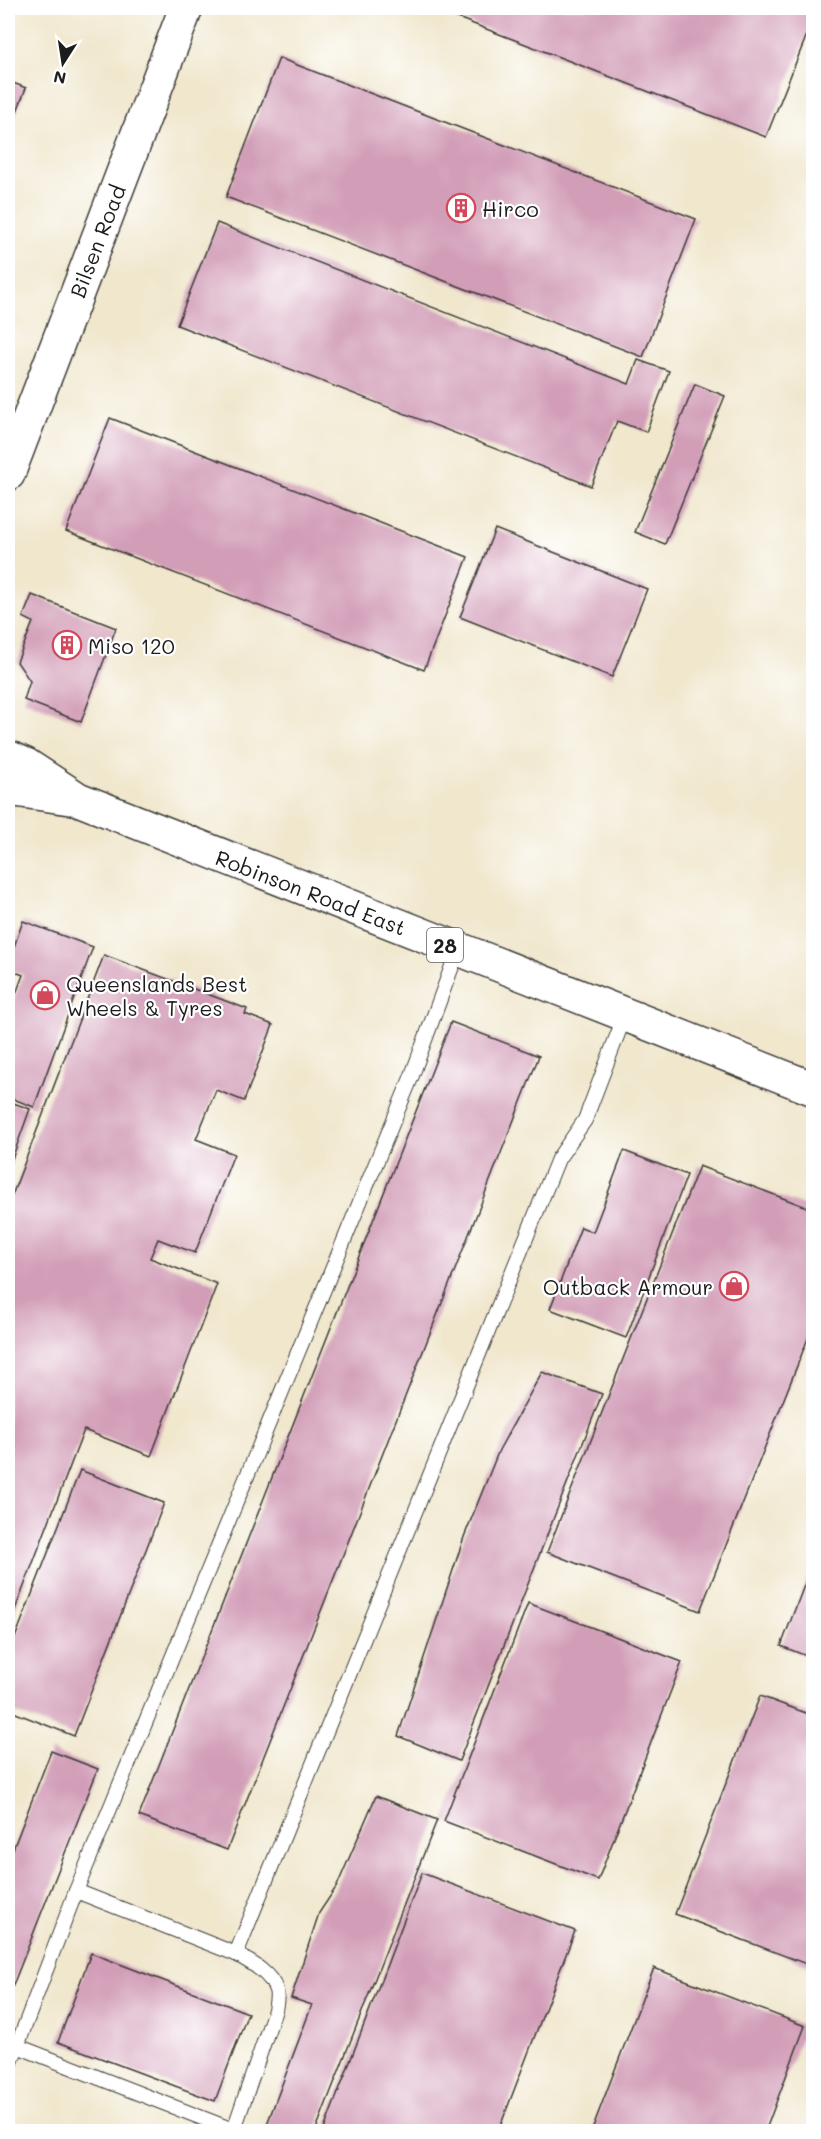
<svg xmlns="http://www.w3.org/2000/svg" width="821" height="2139" font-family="Mali,sans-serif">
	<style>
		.building { fill: #d29db7 }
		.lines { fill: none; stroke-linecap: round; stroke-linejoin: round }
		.service-casing { stroke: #3c3a37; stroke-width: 16 }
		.tertiary-casing { stroke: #3c3a37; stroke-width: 36 }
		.primary-casing { stroke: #3c3a37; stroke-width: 36 }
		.service { stroke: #fff; stroke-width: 14 }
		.tertiary { stroke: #fff; stroke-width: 33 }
		.primary { stroke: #fff; stroke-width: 33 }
		.labels { text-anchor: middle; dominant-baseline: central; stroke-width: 4.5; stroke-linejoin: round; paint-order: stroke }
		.shield { fill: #fff; stroke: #606060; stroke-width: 1.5 }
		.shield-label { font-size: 20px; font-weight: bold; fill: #1c1c1c }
		.poi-label { font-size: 21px; fill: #1c1c1c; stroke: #fff; text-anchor: start }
		.street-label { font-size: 21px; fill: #1c1c1c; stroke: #fff }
	</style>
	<rect width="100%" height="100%" fill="#fff"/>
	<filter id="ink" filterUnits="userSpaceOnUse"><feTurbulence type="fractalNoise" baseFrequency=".0167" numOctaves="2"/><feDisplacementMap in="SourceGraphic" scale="12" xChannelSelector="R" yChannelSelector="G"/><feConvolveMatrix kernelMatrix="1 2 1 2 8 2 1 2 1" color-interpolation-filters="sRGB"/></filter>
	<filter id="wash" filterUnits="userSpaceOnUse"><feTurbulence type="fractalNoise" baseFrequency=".008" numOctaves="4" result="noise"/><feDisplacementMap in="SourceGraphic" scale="24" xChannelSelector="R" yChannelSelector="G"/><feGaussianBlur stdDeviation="1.35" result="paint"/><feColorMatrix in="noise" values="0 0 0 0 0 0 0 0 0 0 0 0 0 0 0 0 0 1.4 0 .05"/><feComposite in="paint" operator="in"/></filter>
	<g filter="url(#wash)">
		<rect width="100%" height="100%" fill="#f0e7cd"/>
		<g id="blocks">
			<g class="building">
				<polygon points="432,8 814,8 814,17 766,137"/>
				<polygon points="279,58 696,219 643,357 226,197"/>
				<polygon points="8,81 26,88 8,135"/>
				<polygon points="217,223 629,384 638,360 669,371 646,432 617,421 591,486 177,325"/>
				<polygon points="695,384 725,396 665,544 635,532"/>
				<polygon points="110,418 468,557 424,670 66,531"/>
				<polygon points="495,529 647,589 612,677 460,617"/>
				<polygon points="32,595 116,628 81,722 24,700 30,681 17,662 33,622 23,617"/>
				<polygon points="23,921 93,947 34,1107 8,1097 8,1015 23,975 8,969 8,964"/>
				<polygon points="104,955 247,1009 245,1014 273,1025 244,1101 216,1090 196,1139 234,1154 195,1253 158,1239 150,1258 217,1284 151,1456 84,1430 8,1628 8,1206"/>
				<polygon points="451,1022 539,1056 227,1850 139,1816"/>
				<polygon points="8,1101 30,1109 8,1170"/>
				<polygon points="624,1151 687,1175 626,1338 550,1309 581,1227 593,1232"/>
				<polygon points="699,1166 814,1210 814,1323 700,1611 547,1552"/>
				<polygon points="542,1372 602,1394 459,1761 398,1736 464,1537 499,1450"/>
				<polygon points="80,1470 164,1503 74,1736 8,1710 8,1656"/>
				<polygon points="813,1562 814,1562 814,1659 781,1646"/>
				<polygon points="528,1603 682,1662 598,1880 444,1821"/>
				<polygon points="760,1696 814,1716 814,1967 675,1914"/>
				<polygon points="51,1751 98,1769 8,1998 8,1862"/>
				<polygon points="376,1796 437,1820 315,2132 264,2132 312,2005 291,1998 319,1913 337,1886"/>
				<polygon points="422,1873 575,1931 498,2132 323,2132"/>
				<polygon points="91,1953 248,2013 215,2101 58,2042"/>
				<polygon points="654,1968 805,2026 765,2132 591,2132"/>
			</g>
		</g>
	</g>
	<g filter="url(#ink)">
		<use href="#blocks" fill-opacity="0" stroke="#3c3a37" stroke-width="1.5"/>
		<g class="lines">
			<g class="service-casing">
				<g id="service">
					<path d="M76,1891L236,1954C250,1962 271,1973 276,1990C278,1996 276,2004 275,2010L233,2132"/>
					<polyline points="236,1954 558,1159 585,1120 625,1015"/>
					<polyline points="17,2046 233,2130"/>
					<polyline points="8,2070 76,1891 411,1078 458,950"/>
				</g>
			</g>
			<g class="tertiary-casing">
				<polyline id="tertiary" points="8,474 186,8"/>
			</g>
			<g class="primary-casing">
				<g id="primary">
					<polyline points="8,757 26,765 78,799 814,1089"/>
					<polyline points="8,789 70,798"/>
				</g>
			</g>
			<use href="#service" class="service"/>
			<use href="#tertiary" class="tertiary"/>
			<use href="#primary" class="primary"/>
		</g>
	</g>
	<defs>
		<g id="building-ring" transform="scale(1.5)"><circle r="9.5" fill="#fff" stroke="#d1495b" stroke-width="1.5"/><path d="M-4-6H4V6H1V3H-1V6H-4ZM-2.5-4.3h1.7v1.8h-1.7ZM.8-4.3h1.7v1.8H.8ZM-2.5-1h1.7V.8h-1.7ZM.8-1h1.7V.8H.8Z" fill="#d1495b"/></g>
		<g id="shop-ring" transform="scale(1.5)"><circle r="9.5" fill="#fff" stroke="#d1495b" stroke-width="1.5"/><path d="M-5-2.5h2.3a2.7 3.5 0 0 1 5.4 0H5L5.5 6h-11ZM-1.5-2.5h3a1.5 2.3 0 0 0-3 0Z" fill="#d1495b"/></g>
	</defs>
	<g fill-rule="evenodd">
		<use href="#building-ring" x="461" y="208"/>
		<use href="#building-ring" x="67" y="645"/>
		<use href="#shop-ring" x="45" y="995"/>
		<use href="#shop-ring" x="734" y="1286"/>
	</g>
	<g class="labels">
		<rect class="shield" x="427" y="928" width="36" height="34" rx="4.5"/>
		<g class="shield-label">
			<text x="445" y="945">28</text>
		</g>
		<g class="poi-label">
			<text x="482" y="208">Hirco</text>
			<text x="88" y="645">Miso 120</text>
			<text x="66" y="983">Queenslands Best<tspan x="66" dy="24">Wheels &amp; Tyres</tspan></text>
			<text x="713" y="1286" text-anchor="end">Outback Armour</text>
		</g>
		<g class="street-label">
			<text transform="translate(97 241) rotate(-69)">Bilsen Road</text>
			<text transform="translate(311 892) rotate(21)">Robinson Road East</text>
		</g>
	</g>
	<rect width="821" height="2139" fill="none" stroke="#fff" stroke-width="30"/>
	<g transform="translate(63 63) rotate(192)" stroke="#ffffff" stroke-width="4.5" paint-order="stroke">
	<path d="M0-4.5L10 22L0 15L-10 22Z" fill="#1c1c1c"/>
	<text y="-9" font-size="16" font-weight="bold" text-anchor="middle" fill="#1c1c1c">N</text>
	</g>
</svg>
